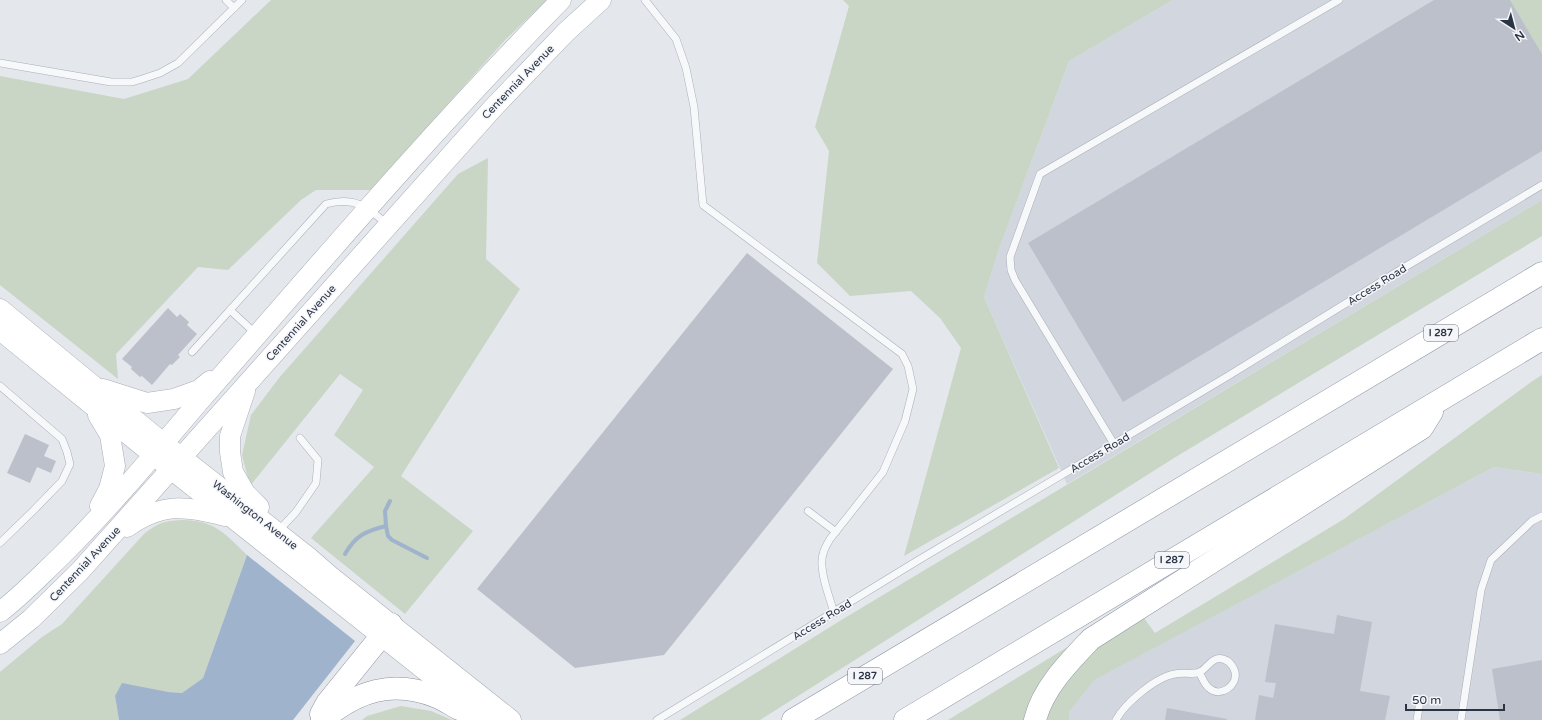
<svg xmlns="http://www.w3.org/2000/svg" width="1542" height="720" font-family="'Varela Round',sans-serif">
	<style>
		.built { fill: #d2d6de }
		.green { fill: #c9d6c5 }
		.water { fill: #9fb4cc }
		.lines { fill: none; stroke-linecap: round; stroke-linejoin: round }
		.stream { stroke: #9fb4cc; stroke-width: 4 }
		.building { fill: #bbc0ca }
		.service-casing { stroke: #a9aeb7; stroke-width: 8 }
		.secondary-casing { stroke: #a9aeb7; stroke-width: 21 }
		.motorway-casing { stroke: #8b94a3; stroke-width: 23 }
		.service { stroke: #f7f8fa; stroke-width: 7 }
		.secondary { stroke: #fff; stroke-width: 20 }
		.motorway { stroke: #fff; stroke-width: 22 }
		.labels { text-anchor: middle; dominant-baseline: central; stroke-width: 3; stroke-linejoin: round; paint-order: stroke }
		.shield { fill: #f4f6f9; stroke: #676e7b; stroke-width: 1 }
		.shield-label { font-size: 10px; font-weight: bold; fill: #2b3445 }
		.street-label { font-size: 11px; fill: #2b3445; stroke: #f4f6f9 }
	</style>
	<rect width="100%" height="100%" fill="#e4e7ec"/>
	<g class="built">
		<polygon points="1173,0 1542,0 1542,200 1067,484 984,297 999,249 1069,61"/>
		<polygon points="1494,467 1542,474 1542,720 1069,720 1069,712 1093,680"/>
	</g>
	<g class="green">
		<polygon points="271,0 547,0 505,40 371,190 316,190 301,200 228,270 198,267 116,354 118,379 0,285 0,76 124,99 188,79"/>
		<polygon points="843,0 1173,0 1069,61 999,249 984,297 1059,468 904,556 961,348 940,318 911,291 850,296 817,263 829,151 815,127 849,6"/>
		<polygon points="1510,0 1542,0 1542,54"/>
		<polygon points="488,158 486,259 520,289 401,476 473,531 405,614 311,538 374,467 334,435 363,390 340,374 250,486 242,455 251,415 279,378 458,174"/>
		<polygon points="1542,200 1542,236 1174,458 760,720 680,720 843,619"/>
		<polygon points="1542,375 1542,474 1494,467 1094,680 1069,712 1069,720 1044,720 1054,696 1094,649 1141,614 1155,633 1344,519 1531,382"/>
		<path d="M182,520C215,520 225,534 247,555L203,678L182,693L168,692L115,696L119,720H0V672L42,637L62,624L144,534C158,523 164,521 182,520Z"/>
		<polygon points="1079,640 1027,720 948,720"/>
		<polygon points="401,706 431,711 452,720 362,720 367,716"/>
	</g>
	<polygon class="water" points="247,555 355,641 293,720 119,720 115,696 122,683 168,692 182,693 203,678"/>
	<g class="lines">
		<g class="stream">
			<polyline points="386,526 388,536 392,540 427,558"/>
			<path d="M345,554C356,535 366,531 386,526L385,511L390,501"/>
		</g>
	</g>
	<g class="building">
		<polygon points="1434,0 1510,0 1542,54 1542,151 1123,402 1028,243"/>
		<polygon points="747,253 893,369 664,655 575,668 477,589"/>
		<polygon points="168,308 177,317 180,314 189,322 187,325 197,334 178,355 180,357 172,365 170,364 152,385 142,376 140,377 131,369 132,367 122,359"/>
		<polygon points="25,434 49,445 44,456 56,461 51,473 37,467 30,483 7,473"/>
		<polygon points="1337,615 1372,622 1360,691 1390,696 1385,720 1255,720 1259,695 1273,698 1276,683 1265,682 1275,624 1334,634"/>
		<polygon points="1542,660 1542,720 1500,720 1492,669"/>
		<polygon points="1167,708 1227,719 1227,720 1165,720"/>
	</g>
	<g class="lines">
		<g class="service-casing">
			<g id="service">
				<polyline points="226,0 234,8"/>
				<path d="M645,0L676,39L686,68L694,107L703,205L902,354L908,366L913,389L905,421L883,472L830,539C827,544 824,549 823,554C818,569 830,598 834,613"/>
				<polyline points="0,63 111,82 132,82 142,79 160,73 178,63 242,0"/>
				<polyline points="230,310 256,334"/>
				<path d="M192,352L326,204C355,196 367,207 388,225"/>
				<polyline points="0,386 62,439 67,452 70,464 62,481 34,510 0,543"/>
				<polyline points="1114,444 1015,280 1011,270 1010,257 1040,174 1339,0"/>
				<polyline points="808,511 836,532"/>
				<polyline points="280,529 296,512 316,483 318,460 300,438"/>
				<polyline points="657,720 917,561 1228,376 1400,270 1542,185"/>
				<path d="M1116,720C1125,703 1156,677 1175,674C1182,672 1194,675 1200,672C1210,666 1214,652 1229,662C1232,665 1234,668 1235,672C1238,686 1220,698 1209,688C1204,684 1202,677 1199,672"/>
				<polyline points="1417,720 1420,701"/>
				<polyline points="1461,720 1481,590 1491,560 1532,521 1542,516"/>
			</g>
		</g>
		<g class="secondary-casing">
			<g id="secondary">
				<polyline points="0,309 163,443 307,556 330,576 511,720"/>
				<polyline points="0,330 171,469 479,713"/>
				<polyline points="103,389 147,403 174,399 199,390 210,381"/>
				<polyline points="245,391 230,436 230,452 233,472 245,493 259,507"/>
				<polyline points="98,415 110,435 115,466 109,489 100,506"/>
				<path d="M127,527C163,502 184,506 225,516"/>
				<path d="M0,612C21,596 39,577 58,559C110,508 156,452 203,397C320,263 436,127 561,0"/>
				<polyline points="0,644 31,619 80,571 493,108 566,32 601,0"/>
			</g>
		</g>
		<g class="motorway-casing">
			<g id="motorway">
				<polyline points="321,714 327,703 391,624"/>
				<path d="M322,720C358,691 392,679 437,697C445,700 451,705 459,709C467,712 476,714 485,717"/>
				<polyline points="793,720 1542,273"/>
				<polyline points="905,720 1542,339"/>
				<path d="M1035,720C1043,688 1069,662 1091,639L1422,428L1432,412"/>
			</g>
		</g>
		<use href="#service" class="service"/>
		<use href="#secondary" class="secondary"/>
		<use href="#motorway" class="motorway"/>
	</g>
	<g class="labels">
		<g class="shield">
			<rect x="1424" y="325" width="34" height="16" rx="3"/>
			<rect x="1155" y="552" width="34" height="16" rx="3"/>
			<rect x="848" y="668" width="34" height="16" rx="3"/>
		</g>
		<g class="shield-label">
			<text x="1441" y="333">I 287</text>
			<text x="1172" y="560">I 287</text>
			<text x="865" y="676">I 287</text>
		</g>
		<g class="street-label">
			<text transform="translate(518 82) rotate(-46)">Centennial Avenue</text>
			<text transform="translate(1377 285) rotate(-32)">Access Road</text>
			<text transform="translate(301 323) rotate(-48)">Centennial Avenue</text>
			<text transform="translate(1100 453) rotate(-31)">Access Road</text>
			<text transform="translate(255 515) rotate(38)">Washington Avenue</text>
			<text transform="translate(85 564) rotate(-47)">Centennial Avenue</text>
			<text transform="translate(822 620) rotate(-32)">Access Road</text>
		</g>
	</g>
	<g transform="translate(1514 28) rotate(144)" stroke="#f4f6f9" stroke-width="3" paint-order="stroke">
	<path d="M0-3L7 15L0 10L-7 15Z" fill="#2b3445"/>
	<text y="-6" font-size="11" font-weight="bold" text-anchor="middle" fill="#2b3445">N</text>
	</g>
	<path d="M1406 704v6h98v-6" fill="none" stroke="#2b3445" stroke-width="2"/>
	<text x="1412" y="704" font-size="12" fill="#2b3445" stroke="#f4f6f9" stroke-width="3" paint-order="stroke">50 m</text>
</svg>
